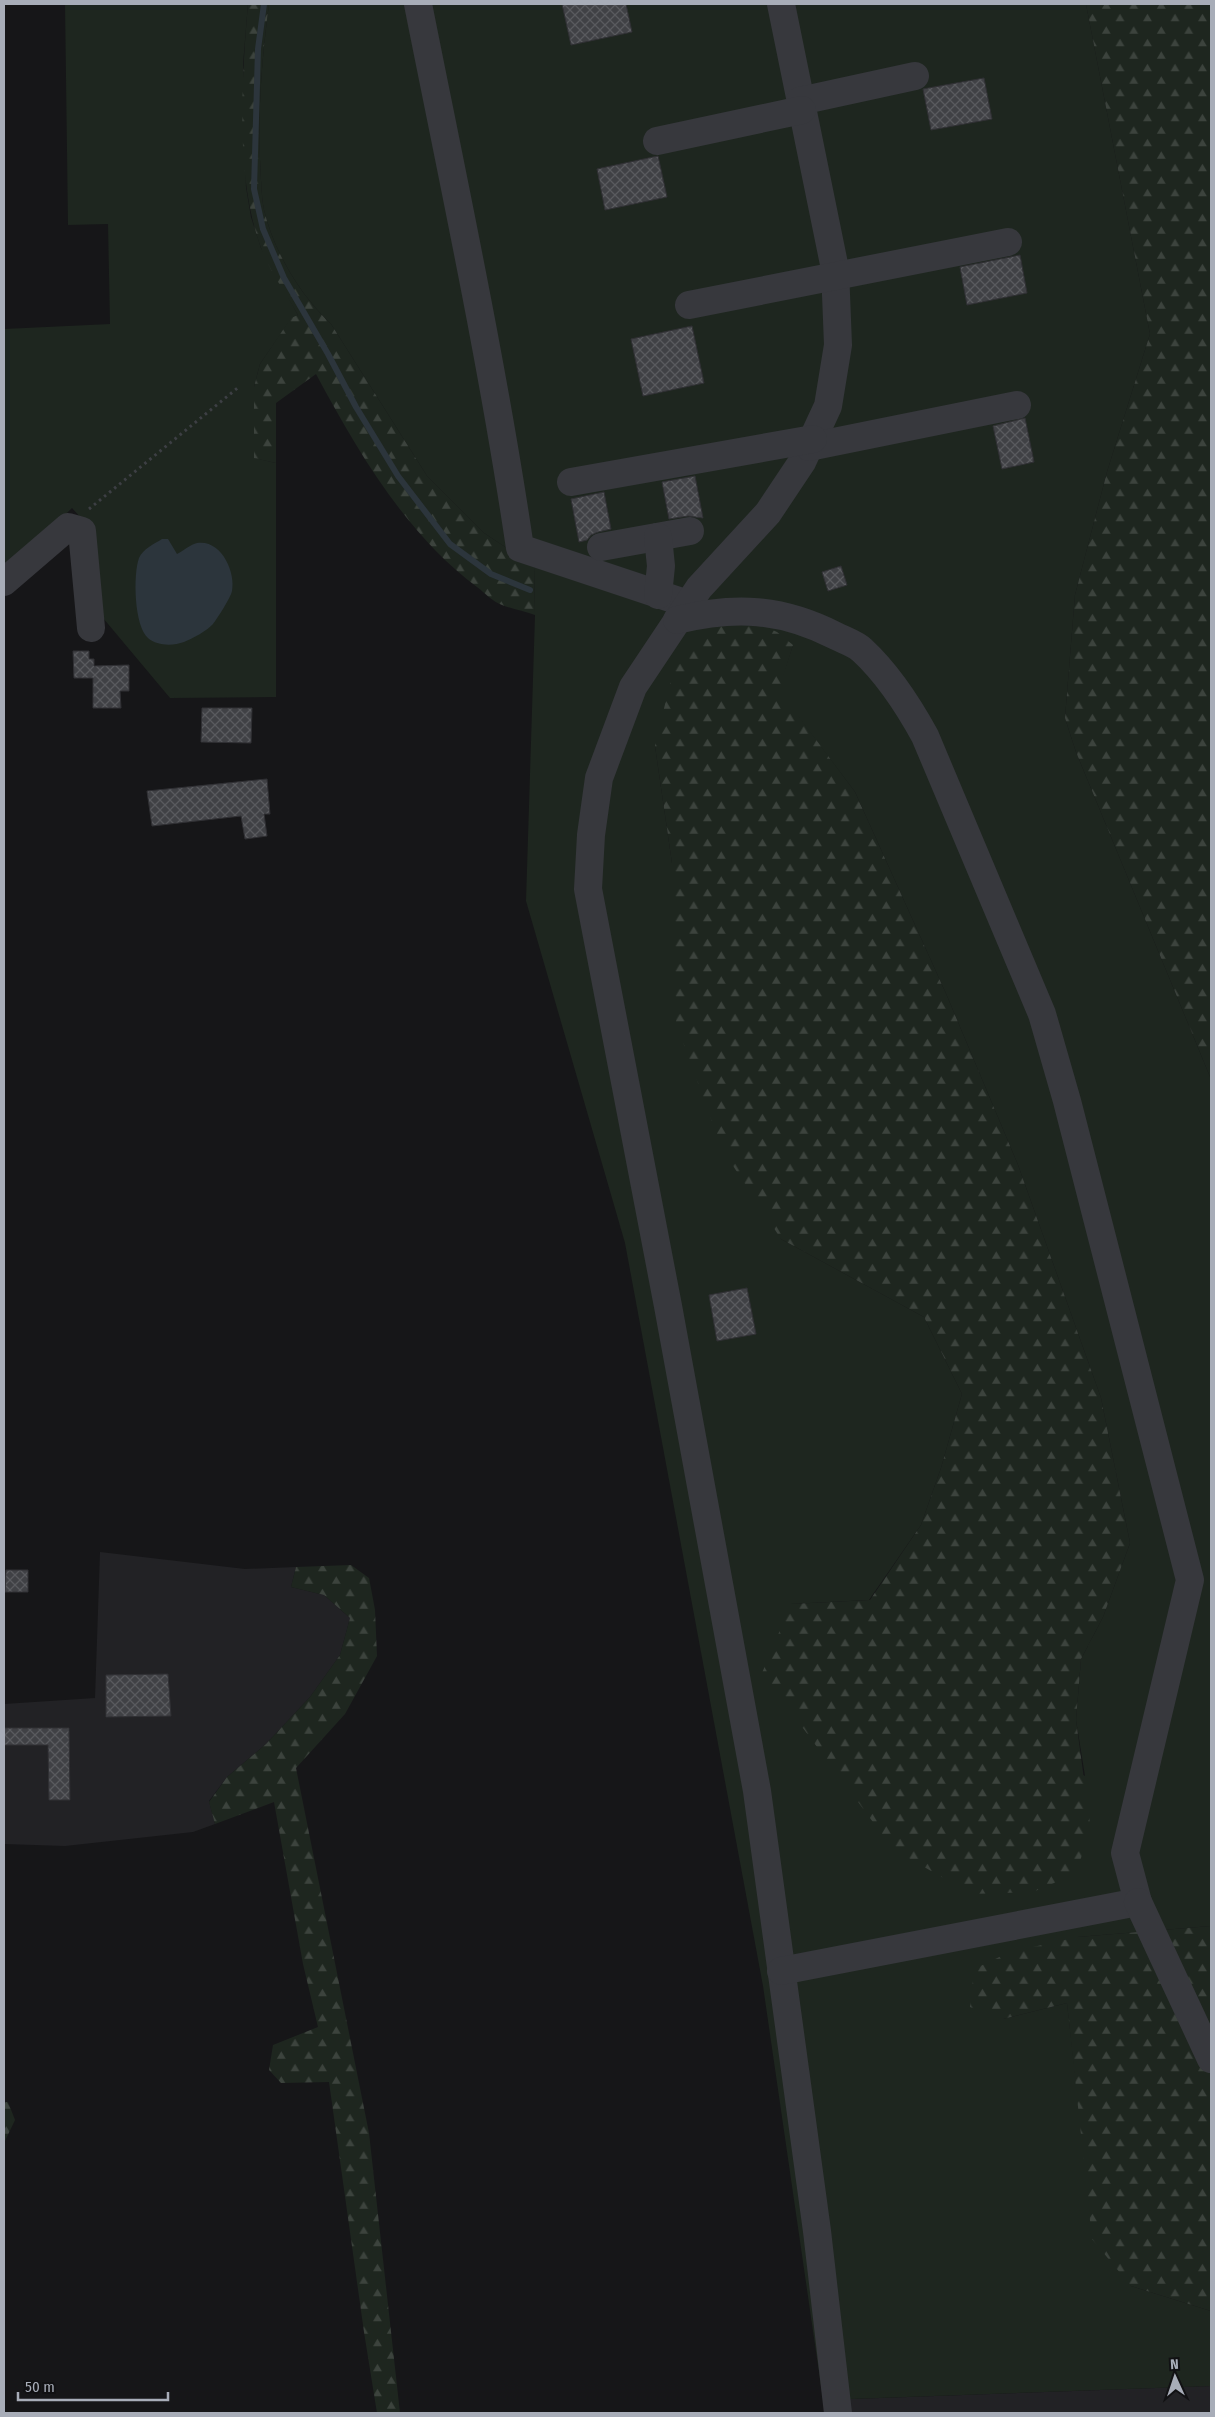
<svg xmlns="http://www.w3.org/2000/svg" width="1215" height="2417" font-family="'Fira Sans Condensed',sans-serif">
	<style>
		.built { fill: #222225 }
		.green { fill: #1e261f; fill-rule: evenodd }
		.forest { fill: url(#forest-firs) }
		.water { fill: #2c353c }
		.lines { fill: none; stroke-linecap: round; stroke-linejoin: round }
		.stream { stroke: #2c353c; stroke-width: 6 }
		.building { fill: url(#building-cross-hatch); stroke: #303034 }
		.path { stroke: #3d3f44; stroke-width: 3; stroke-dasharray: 2.5 4; stroke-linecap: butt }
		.minor { stroke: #37383d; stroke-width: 28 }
	</style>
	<defs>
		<pattern id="forest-firs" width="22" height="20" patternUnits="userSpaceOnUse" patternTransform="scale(1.25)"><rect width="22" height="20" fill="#1e261f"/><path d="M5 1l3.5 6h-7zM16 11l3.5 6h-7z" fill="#3c433d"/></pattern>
		<pattern id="building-cross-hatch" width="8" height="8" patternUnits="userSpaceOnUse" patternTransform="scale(1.25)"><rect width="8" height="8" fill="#404145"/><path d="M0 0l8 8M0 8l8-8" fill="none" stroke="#595a5e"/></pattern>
	</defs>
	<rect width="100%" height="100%" fill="#161618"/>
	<g class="built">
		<polygon points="100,1552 245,1569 296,1567 291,1587 324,1595 350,1618 340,1655 310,1697 266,1744 227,1777 209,1801 215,1824 193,1832 65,1846 4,1844 4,1704 95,1698"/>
		<polygon points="1211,2386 1211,2413 825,2413 823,2400"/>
	</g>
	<g class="green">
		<polygon points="65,4 248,4 243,65 246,187 251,217 261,248 298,315 291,319 260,364 254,387 255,458 276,463 276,697 170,698 103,618 90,528 72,508 19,560 4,571 4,329 110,324 108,224 68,225"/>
		<path d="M269,4H1086L1150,334L1107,472L1075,595L1065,718L1076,752L1211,1079V1926L1078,1937L1003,2019L1067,2003L1078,2099L1131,2286L1211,2311V2386L823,2400L763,1986L625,1243L526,901L535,615L534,566L484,533L427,476L331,324C300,295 274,252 264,210C261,194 261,176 260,160C258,108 262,56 269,4ZM793,645L778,690L855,792L947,996L1018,1165L1101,1398L1130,1543L1103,1617L1081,1659L1076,1720L1085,1776L791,1604L869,1600L921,1525L941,1468L962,1394L924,1317L781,1239L672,863L655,746Z"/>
	</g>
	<g class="forest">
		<path d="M248,4H269C262,56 258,108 260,160C261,176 261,194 264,210C274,252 300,295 331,324L427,476L484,533L534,566L535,615C524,611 512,609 502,605C493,602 485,593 477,587C406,534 358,452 316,374L276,403V463L254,458V387L260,364L291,318L298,315C286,293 268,269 260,245C235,176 242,76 248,4Z"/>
		<polygon points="1086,4 1211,4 1211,1079 1076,752 1065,718 1075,595 1107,472 1150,334"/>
		<polygon points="753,621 777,632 793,645 779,690 855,792 947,996 1018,1165 1101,1398 1130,1543 1103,1617 1081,1659 1076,1720 1091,1831 1075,1874 1033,1892 971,1894 893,1849 762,1673 791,1604 870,1600 921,1525 941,1468 962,1394 924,1317 781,1239 722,1149 676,1023 672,863 655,746 673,671 709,628"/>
		<polygon points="351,1565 369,1578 375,1610 377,1656 345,1714 296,1768 369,2133 400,2413 377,2413 364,2332 329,2082 281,2083 269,2070 273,2045 318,2027 303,1964 274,1802 215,1824 209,1802 227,1777 266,1744 310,1697 340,1655 350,1618 324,1595 291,1587 296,1567"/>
		<polygon points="1211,1926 1211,2311 1131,2286 1092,2239 1067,2003 1003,2019 970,2007 974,1969 1010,1952 1078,1937"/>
		<polygon points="4,2102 8,2102 15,2120 4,2143"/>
	</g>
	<path class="water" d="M162,539H168L177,554C183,551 191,544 197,543C221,539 236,572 232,591C231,597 217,619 213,624C208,630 192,639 184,642C173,646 157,646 148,638C134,626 133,574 139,558C143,549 154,544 162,539Z"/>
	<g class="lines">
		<polyline class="stream" points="264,4 258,49 254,189 263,229 284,278 328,354 356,407 398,476 450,544 491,574 530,590"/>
	</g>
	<g class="building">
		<polygon points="562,4 626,4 632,32 571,45"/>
		<polygon points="984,78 992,119 931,130 923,89"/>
		<polygon points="658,156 667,197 605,210 597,169"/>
		<polygon points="1020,255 1027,293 967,305 960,267"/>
		<polygon points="692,326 704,383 643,396 631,339"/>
		<polygon points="1025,418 1034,462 1002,469 993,426"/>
		<polygon points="695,476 703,518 688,516 669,519 662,482"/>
		<polygon points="604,492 611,529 598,532 591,535 587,540 579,542 571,499"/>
		<polygon points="841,566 847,585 828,591 822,572"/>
		<polygon points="73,651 89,651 89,659 94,659 94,666 129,665 129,691 120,691 121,708 93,708 93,678 74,678"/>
		<polygon points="202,708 252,708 251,743 201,742"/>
		<polygon points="267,779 270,814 264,814 267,836 245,839 241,816 152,826 147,791"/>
		<polygon points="747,1288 756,1334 717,1341 709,1295"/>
		<polygon points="6,1570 28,1570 28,1592 5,1592"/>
		<polygon points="168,1674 171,1716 106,1717 106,1675"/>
		<polygon points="4,1728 69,1728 70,1800 49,1800 48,1745 4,1745"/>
	</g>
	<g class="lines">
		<polyline class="path" points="89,509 240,386"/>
		<g class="minor">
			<path d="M418,4C454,185 493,365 520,548L688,604"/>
			<polyline points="781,4 835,269 838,345 828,406 802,462 768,513 699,588 633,687 599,778 591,835 588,889 668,1306 757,1791 817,2231 838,2413"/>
			<polyline points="800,101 915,76"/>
			<polyline points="657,141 802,110"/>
			<polyline points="689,305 1008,242"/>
			<polyline points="809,447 1017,405"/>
			<polyline points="571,482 813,439"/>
			<polyline points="601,547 690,531"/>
			<polyline points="4,582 68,527 82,531 91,628"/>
			<polyline points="658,595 661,566 658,537"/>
			<path d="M677,620C735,606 781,608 836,636C844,640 856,644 862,650C888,674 908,705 925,736L1042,1014L1067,1101L1190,1580L1125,1853L1138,1902L781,1971"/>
			<polyline points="1138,1902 1211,2059"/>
		</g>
	</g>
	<rect width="1215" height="2417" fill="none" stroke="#a8adb8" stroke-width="10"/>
	<g transform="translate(1175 2377) rotate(357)" stroke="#111113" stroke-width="4" paint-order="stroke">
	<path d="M0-4L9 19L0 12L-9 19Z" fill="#a8adb8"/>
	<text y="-8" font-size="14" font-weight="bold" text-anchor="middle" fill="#a8adb8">N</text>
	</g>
	<path d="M18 2392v8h150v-8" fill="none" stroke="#a8adb8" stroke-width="2.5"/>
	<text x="25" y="2392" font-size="15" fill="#a8adb8" stroke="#111113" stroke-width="4" paint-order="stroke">50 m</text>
</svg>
